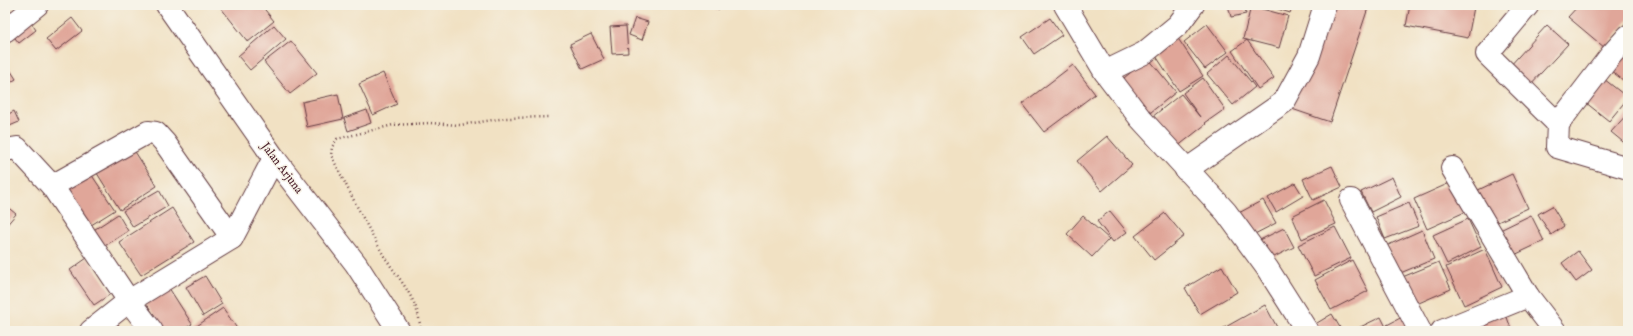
<svg xmlns="http://www.w3.org/2000/svg" width="1633" height="336" font-family="'IM FELL English',serif">
	<style>
		.building { fill: #e0a699 }
		.lines { fill: none; stroke-linecap: round; stroke-linejoin: round }
		.minor-casing { stroke: #633c42; stroke-width: 24 }
		.path { stroke: #633c42; stroke-width: 2.5; stroke-dasharray: 1 3; stroke-linecap: butt }
		.minor { stroke: #fff; stroke-width: 22 }
		.labels { text-anchor: middle; dominant-baseline: central; stroke-width: 3; stroke-linejoin: round; paint-order: stroke }
		.street-label { font-size: 12px; fill: #4a1f2b; stroke: #f7f3e8 }
	</style>
	<rect width="100%" height="100%" fill="#f7f3e8"/>
	<filter id="ink" filterUnits="userSpaceOnUse"><feTurbulence type="fractalNoise" baseFrequency=".025" numOctaves="2"/><feDisplacementMap in="SourceGraphic" scale="8" xChannelSelector="R" yChannelSelector="G"/><feConvolveMatrix kernelMatrix="1 2 1 2 8 2 1 2 1" color-interpolation-filters="sRGB"/></filter>
	<filter id="wash" filterUnits="userSpaceOnUse"><feTurbulence type="fractalNoise" baseFrequency=".012" numOctaves="4" result="noise"/><feDisplacementMap in="SourceGraphic" scale="16" xChannelSelector="R" yChannelSelector="G"/><feGaussianBlur stdDeviation="0.9" result="paint"/><feColorMatrix in="noise" values="0 0 0 0 0 0 0 0 0 0 0 0 0 0 0 0 0 1.4 0 .05"/><feComposite in="paint" operator="in"/></filter>
	<g filter="url(#wash)">
		<rect width="100%" height="100%" fill="#f1e1c3"/>
		<g id="blocks">
			<g class="building">
				<polygon points="225,5 261,5 274,21 248,42 221,8"/>
				<polygon points="710,5 721,5 718,10"/>
				<polygon points="1228,5 1244,5 1246,14 1231,17"/>
				<polygon points="1266,5 1293,5 1290,13"/>
				<polygon points="1327,5 1360,5 1368,8 1330,122 1292,109"/>
				<polygon points="1410,5 1474,7 1468,38 1406,26"/>
				<polygon points="1579,5 1622,5 1628,10 1628,20 1605,48 1568,17"/>
				<polygon points="1251,6 1288,16 1279,48 1243,39"/>
				<polygon points="72,18 82,31 56,51 46,39"/>
				<polygon points="635,18 648,22 642,40 629,35"/>
				<polygon points="1050,18 1062,35 1034,54 1022,37"/>
				<polygon points="29,20 36,30 19,43 11,33"/>
				<polygon points="1207,24 1228,52 1205,69 1184,42"/>
				<polygon points="274,25 286,39 250,70 238,56"/>
				<polygon points="1547,25 1568,44 1529,86 1509,67"/>
				<polygon points="626,26 628,53 612,54 610,27"/>
				<polygon points="591,34 604,59 582,69 570,44"/>
				<polygon points="1177,37 1203,76 1179,91 1154,53"/>
				<polygon points="1247,40 1274,78 1258,89 1232,51"/>
				<polygon points="291,41 317,73 290,94 264,62"/>
				<polygon points="1628,48 1628,84 1610,70"/>
				<polygon points="1229,55 1255,87 1233,105 1207,74"/>
				<polygon points="1148,58 1176,92 1146,116 1118,83"/>
				<polygon points="5,62 16,79 5,86"/>
				<polygon points="1073,65 1095,94 1044,132 1022,104"/>
				<polygon points="383,73 397,104 373,115 359,84"/>
				<polygon points="1203,78 1225,109 1205,123 1206,124 1172,151 1147,121 1181,94 1200,117 1183,93"/>
				<polygon points="1604,79 1628,98 1609,121 1585,102"/>
				<polygon points="338,94 343,119 307,127 302,102"/>
				<polygon points="367,110 371,123 348,131 344,118"/>
				<polygon points="14,111 19,122 5,128 5,116"/>
				<polygon points="1628,113 1628,146 1611,132"/>
				<polygon points="1107,136 1132,165 1102,191 1077,161"/>
				<polygon points="132,147 157,186 120,210 95,170"/>
				<polygon points="1332,166 1342,187 1313,200 1303,179"/>
				<polygon points="91,174 115,210 88,227 65,190"/>
				<polygon points="1512,174 1528,208 1491,225 1476,191"/>
				<polygon points="1392,177 1401,197 1371,212 1361,192"/>
				<polygon points="1452,182 1465,212 1427,229 1414,199"/>
				<polygon points="1295,183 1303,196 1276,212 1268,198"/>
				<polygon points="159,190 168,206 133,227 123,211"/>
				<polygon points="1263,200 1276,223 1247,238 1235,215"/>
				<polygon points="1324,200 1336,224 1302,239 1292,216"/>
				<polygon points="1409,203 1419,226 1385,239 1376,217"/>
				<polygon points="5,205 16,214 5,227"/>
				<polygon points="1552,206 1564,226 1551,235 1538,214"/>
				<polygon points="172,208 194,242 141,275 119,242"/>
				<polygon points="1110,211 1127,232 1113,242 1097,221"/>
				<polygon points="1165,213 1184,236 1154,260 1135,236"/>
				<polygon points="118,214 128,231 100,249 89,233"/>
				<polygon points="1531,215 1544,241 1508,258 1496,232"/>
				<polygon points="1083,216 1109,239 1092,257 1067,234"/>
				<polygon points="1468,219 1481,247 1447,264 1433,235"/>
				<polygon points="1335,227 1351,258 1314,276 1298,245"/>
				<polygon points="1284,228 1294,247 1268,260 1258,241"/>
				<polygon points="1422,230 1434,259 1398,274 1386,246"/>
				<polygon points="1485,249 1502,287 1464,305 1446,267"/>
				<polygon points="1578,251 1592,270 1576,282 1562,263"/>
				<polygon points="87,258 112,293 94,305 70,270"/>
				<polygon points="1352,260 1368,291 1331,310 1315,280"/>
				<polygon points="1439,262 1451,289 1412,306 1400,278"/>
				<polygon points="1222,266 1237,292 1200,314 1185,288"/>
				<polygon points="205,276 222,304 203,316 186,287"/>
				<polygon points="169,288 192,324 181,331 165,331 146,303"/>
				<polygon points="1265,305 1279,331 1223,331 1222,329"/>
				<polygon points="223,308 238,330 192,331 191,330"/>
				<polygon points="1505,312 1512,331 1479,331 1476,322"/>
				<polygon points="1332,314 1342,331 1309,331 1307,329"/>
				<polygon points="1406,315 1415,331 1390,331 1387,325"/>
				<polygon points="1381,317 1388,331 1352,331"/>
				<polygon points="117,323 122,331 104,331"/>
			</g>
		</g>
	</g>
	<g filter="url(#ink)">
		<use href="#blocks" fill-opacity="0" stroke="#633c42" stroke-width="1"/>
		<g class="lines">
			<g class="minor-casing">
				<g id="minor">
					<polyline points="167,5 274,158 356,264 399,331"/>
					<polyline points="1065,5 1105,72 1140,118 1226,212 1267,268 1307,331"/>
					<polyline points="1528,5 1487,54 1558,124"/>
					<polyline points="5,31 37,5"/>
					<polyline points="1628,36 1611,55 1558,124 1557,147 1628,168"/>
					<polyline points="1105,72 1144,53 1178,25 1193,5"/>
					<polyline points="5,150 17,148 52,186 129,301 152,331"/>
					<polyline points="1452,168 1528,296"/>
					<polyline points="1186,170 1284,102 1309,56 1325,5"/>
					<polyline points="52,186 148,132 156,133 165,143 232,238"/>
					<polyline points="1351,200 1420,331"/>
					<polyline points="91,331 129,301 232,238 274,158"/>
					<polyline points="1442,331 1528,296 1555,331"/>
				</g>
			</g>
			<path class="path" d="M420,327C419,300 398,278 384,256C365,223 348,189 331,155L332,147L337,139L393,125L430,123L460,125L506,118L550,117"/>
			<use href="#minor" class="minor"/>
		</g>
	</g>
	<g class="labels">
		<g class="street-label">
			<text transform="translate(282 168) rotate(53)">Jalan Arjuna</text>
		</g>
	</g>
	<rect width="1633" height="336" fill="none" stroke="#f7f3e8" stroke-width="20"/>
</svg>
